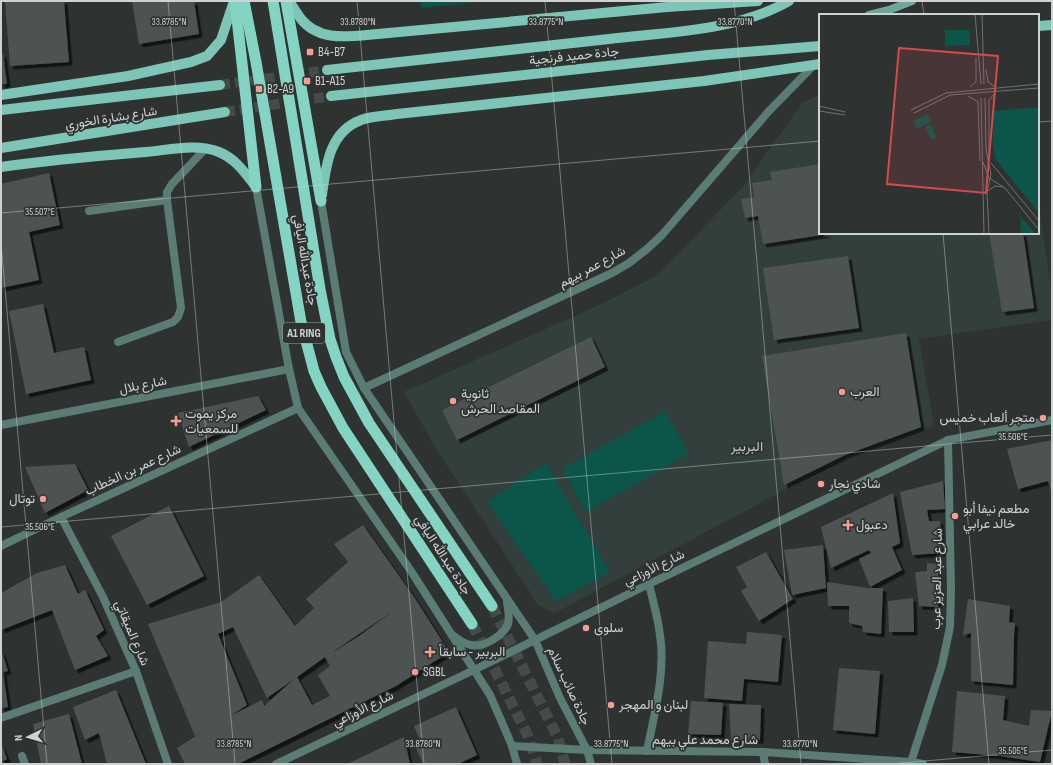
<svg xmlns="http://www.w3.org/2000/svg" width="1053" height="765" font-family="'Sofia Sans Condensed',Vazirmatn,sans-serif">
<defs>
<filter id="shadow"><feDropShadow dx="3.5" dy="3.5" stdDeviation="0" flood-color="#0009"/></filter>
</defs>
<rect width="100%" height="100%" fill="#2e3332"/>
<polygon fill="#323f3c" points="820,95 820,233 1038,233 1038,199 1052,295 1052,320 919,339 934,426 829,466 555,613 538,605 435,447 404,392 606,302 658,275 744,185 803,102"/>
<g fill="#0b554a">
<polygon points="420,1 484,1 422,8"/>
<polygon points="665,411 689,454 586,512 562,469"/>
<polygon points="546,463 610,572 556,601 487,502"/>
</g>
<g fill="#4d5352" fill-rule="evenodd" filter="url(#shadow)">
<polygon points="5,1 64,1 69,62 10,66"/>
<polygon points="132,1 194,1 199,34 139,44"/>
<polygon points="3,53 7,84 1,84 1,54"/>
<polygon points="820,164 820,233 828,234 763,244 758,216 745,218 741,199 754,197 752,183 772,180 770,172"/>
<polygon points="49,173 60,225 29,232 39,280 1,288 1,184"/>
<polygon points="989,233 1023,233 1034,308 1002,312"/>
<polygon points="848,256 859,328 774,340 763,268"/>
<polygon points="43,304 54,353 84,347 91,380 26,394 9,311"/>
<polygon points="906,333 921,427 845,455 784,485 762,356"/>
<polygon points="591,337 605,367 457,440 442,410"/>
<polygon points="258,396 266,410 189,447 178,413"/>
<polygon points="1052,440 1052,494 1048,481 1018,489 1007,449"/>
<polygon points="75,464 88,490 45,513 25,467"/>
<polygon points="943,481 945,509 927,510 929,521 940,521 942,553 912,555 900,492"/>
<polygon points="893,493 900,543 892,547 902,570 870,587 859,559 871,553 869,550 831,568 821,527"/>
<polygon points="169,506 204,576 147,605 111,536"/>
<path d="M363,525L414,597L449,652L396,686L238,764H185L177,748L207,729L195,736L148,624L221,602L259,575L295,626L314,608L306,599L348,562L334,544ZM396,609L359,636L335,651H334ZM233,627L267,698L294,679L264,706L262,700L230,716L247,705L218,634ZM325,657L330,666L318,675L330,696L312,705L297,677Z"/>
<polygon points="823,545 826,588 792,595 784,550"/>
<polygon points="766,552 793,599 759,621 741,591 747,587 736,567"/>
<polygon points="927,563 938,564 938,607 919,606 915,572 927,571"/>
<polygon points="65,565 78,594 85,590 104,630 96,636 108,656 75,670 52,610 1,630 1,593 37,573"/>
<polygon points="827,582 868,588 883,588 881,634 863,632 862,626 849,623 849,606 828,606"/>
<polygon points="913,598 914,632 889,632 888,601"/>
<polygon points="968,599 1010,606 1009,622 1015,623 1014,636 1013,685 971,681 971,633 963,635"/>
<polygon points="747,632 782,635 778,682 744,679 742,701 704,698 708,641 746,644"/>
<polygon points="1,649 8,671 3,672 8,707 1,708"/>
<polygon points="839,668 880,671 875,734 833,730"/>
<polygon points="116,690 146,764 107,764 99,733 85,740 73,707"/>
<polygon points="957,691 1005,696 1003,720 1029,726 1031,710 1052,711 1040,762 1000,756 952,752"/>
<polygon points="691,701 723,703 721,735 688,734"/>
<polygon points="729,704 761,705 760,740 731,740"/>
<polygon points="456,707 477,755 458,764 423,764 416,748 422,745 414,726"/>
<polygon points="69,714 82,764 41,764 33,724"/>
<polygon points="404,737 410,764 347,764"/>
<polygon points="1,743 7,759 1,762"/>
</g>
<g fill="none" stroke-linecap="round" stroke-linejoin="round">
<g stroke="#464b4a" stroke-width="10" stroke-dasharray="10 5" stroke-linecap="butt">
<polyline points="220,85 327,70"/>
<polyline points="225,112 331,96"/>
</g>
<g stroke="#464b4a" stroke-width="11" stroke-dasharray="11 5.5" stroke-linecap="butt">
<polyline points="492,606 558,738 565,764"/>
<polyline points="472,624 527,734 537,764"/>
</g>
<g stroke="#5a7c75" stroke-width="8">
<polyline points="89,211 167,200"/>
<polyline points="118,342 173,322 178,317 181,308 167,200 167,192 172,184 205,149"/>
</g>
<g stroke="#5a7c75" stroke-width="8">
<polyline points="1,718 136,671"/>
<path d="M647,751C654,715 666,672 660,635C658,618 653,601 649,584"/>
<polyline points="22,756 25,764"/>
<polyline points="911,762 942,665 950,627 951,590 948,440"/>
</g>
<g stroke="#5a7c75" stroke-width="8">
<polyline points="1,425 289,369"/>
<polyline points="61,517 103,597 136,671 168,764"/>
<polyline points="763,752 765,764"/>
</g>
<g stroke="#5a7c75" stroke-width="8">
<polyline points="256,187 289,369 298,408 411,571 490,695 504,727 512,746 517,764"/>
<polyline points="321,201 346,352 364,388 535,640 560,698 587,750 591,764"/>
<polyline points="364,388 612,273 629,263 647,249 662,235 769,111 814,65"/>
<polyline points="1,546 61,517 298,408"/>
<path d="M454,636C459,640 465,644 471,645C483,648 503,636 508,624C510,617 508,609 507,602"/>
<polyline points="512,746 587,750 763,752 911,762 923,764"/>
<polyline points="276,764 474,670 649,584 948,440 1052,420"/>
</g>
<polyline stroke="#6ea69a" stroke-width="8" points="869,15 889,10 912,1"/>
<g stroke="#7dc6b7" stroke-width="10">
<path d="M289,1C293,7 297,13 301,19C318,40 344,37 367,35L667,7L758,1"/>
<polyline points="1038,26 1052,25"/>
<path d="M327,70C421,60 515,50 609,39C668,32 737,31 789,1"/>
<polyline points="1,95 128,76 191,62 207,56 221,40 234,1"/>
<polyline points="331,96 708,55 820,46"/>
<polyline points="1,110 220,85"/>
<polyline points="1,148 225,112"/>
<path d="M1,167C49,160 98,156 146,152C169,150 197,143 219,152C236,159 245,173 256,187"/>
<path d="M322,195C326,166 329,132 361,120C372,116 385,116 397,114L704,81L820,64"/>
</g>
<g stroke="#84d4c4" stroke-width="11">
<polyline points="235,1 256,187"/>
<polyline points="244,1 256,62 301,322 314,371 321,387 343,428 472,624"/>
<polyline points="273,1 320,289 330,339 336,357 344,377 369,423 492,606"/>
<polyline points="286,1 321,201"/>
</g>
</g>
<path fill="none" stroke="#cfd2d2" stroke-width="1" stroke-opacity="0.45" d="M168,1L235,764M357,1L424,764M545,1L612,764M734,1L801,764M922,1L924,15M1038,122L1052,121M1,213L820,141M943,233L989,764M1,243L47,764M1,527L1052,435M890,764L1052,750"/>
<g fill="#f59d8e" stroke="#2e3332" stroke-width="1.5">
<rect x="306" y="48" width="8" height="8" rx="2"/>
<rect x="303" y="77" width="8" height="8" rx="2"/>
<rect x="255" y="85" width="8" height="8" rx="2"/>
<circle cx="842" cy="392" r="4"/>
<circle cx="453" cy="401" r="4"/>
<circle cx="1043" cy="418" r="4"/>
<path d="M174 415h4v4h4v4h-4v4h-4v-4h-4v-4h4z"/>
<circle cx="821" cy="484" r="4"/>
<circle cx="43" cy="499" r="4"/>
<circle cx="955" cy="516" r="4"/>
<path d="M846 519h4v4h4v4h-4v4h-4v-4h-4v-4h4z"/>
<circle cx="586" cy="628" r="4"/>
<path d="M428 646h4v4h4v4h-4v4h-4v-4h-4v-4h4z"/>
<circle cx="415" cy="672" r="4"/>
<circle cx="611" cy="705" r="4"/>
</g>
<g text-anchor="middle" dominant-baseline="central" stroke-width="3.5" stroke-linejoin="round" paint-order="stroke">
<rect fill="#2e3332" stroke="#9fa2a2" stroke-width="1" x="283" y="323" width="42" height="20" rx="3"/>
<g font-size="12" font-weight="bold" fill="#cfd2d2">
<text x="304" y="333">A1 RING</text>
</g>
<g font-size="13" fill="#cfd2d2" stroke="#2e3332" text-anchor="start">
<text x="318" y="52">B4-B7</text>
<text x="315" y="81">B1-A15</text>
<text x="267" y="89">B2-A9</text>
<text x="850" y="392">العرب</text>
<text x="461" y="394">ثانوية<tspan x="461" dy="15">المقاصد الحرش</tspan></text>
<text x="185" y="414">مركز يموت<tspan x="185" dy="15">للسمعيات</tspan></text>
<text x="1035" y="418" text-anchor="end">متجر ألعاب خميس</text>
<text x="829" y="484">شادي نجار</text>
<text x="35" y="499" text-anchor="end">توتال</text>
<text x="963" y="509">مطعم نيفا أبو<tspan x="963" dy="15">خالد عرابي</tspan></text>
<text x="856" y="525">دعبول</text>
<text x="594" y="628">سلوى</text>
<text x="439" y="652">البربير - سابقاً</text>
<text x="423" y="672">SGBL</text>
<text x="619" y="705">لبنان و المهجر</text>
</g>
<g font-size="13" fill="#cfd2d2" stroke="#2e3332">
<text transform="translate(574 56) rotate(-6)">جادة حميد فرنجية</text>
<text transform="translate(111 118) rotate(-9)">شارع بشارة الخوري</text>
<text transform="translate(305 260) rotate(80)">جادة عبدالله اليافي</text>
<text transform="translate(592 267) rotate(-28)">شارع عمر بيهم</text>
<text transform="translate(143 385) rotate(-11)">شارع بلال</text>
<text transform="translate(133 470) rotate(-25)">شارع عمر بن الخطاب</text>
<text transform="translate(443 555) rotate(57)">جادة عبدالله اليافي</text>
<text transform="translate(654 568) rotate(-26)">شارع الأوزاعي</text>
<text transform="translate(937 579) rotate(-89)">شارع عبد العزيز عرب</text>
<text transform="translate(132 633) rotate(67)">شارع الميقاتي</text>
<text transform="translate(569 686) rotate(65)">جادة صائب سلام</text>
<text transform="translate(363 709) rotate(-26)">شارع الأوزاعي</text>
<text x="705" y="740">شارع محمد علي بيهم</text>
</g>
<g font-size="14" fill="#c0c6c5" stroke="#2e3332">
<text x="747" y="446">البربير</text>
</g>
</g>
<g transform="translate(819 14)">
<rect width="220" height="220" fill="#2e3332"/>
<path d="M126,16H151V31L126,32ZM220,93V199L177,146L174,134L173,97ZM108,100L112,108L98,115L94,107ZM112,110L118,124L112,126L106,112ZM201,202L217,220H202Z" fill="#0b554a"/>
<path fill="none" stroke="#6e7372" stroke-width="1" d="M156,0L162,70M163,0L165,70M167,55L169,68L176,73M151,73L157,68V44M149,82L159,88L161,147M162,84L165,220M166,84L167,135L172,160L168,179L170,220M0,92L26,98M92,96L127,79L220,70M0,97L26,101M95,99L131,81L220,74M170,141V86L176,79M164,148L170,164L186,174L220,216M172,149L220,207M169,177L176,172L184,173"/>
<path fill="#d54a4a" fill-opacity="0.15" stroke="#d54a4a" stroke-width="2" d="M80,34L179,42L167,179L68,170Z"/>
<rect width="220" height="220" fill="none" stroke="#cfd2d2" stroke-width="2"/>
</g>
<g font-size="10" text-anchor="middle" fill="#cfd2d2" stroke="#2e3332" stroke-width="3.5" stroke-linejoin="round" paint-order="stroke">
<text x="169" y="25">33.8785°N</text>
<text x="358" y="25">33.8780°N</text>
<text x="546" y="25">33.8775°N</text>
<text x="735" y="25">33.8770°N</text>
<text x="40" y="215">35.507°E</text>
<text x="1013" y="440">35.506°E</text>
<text x="40" y="530">35.506°E</text>
<text x="234" y="747">33.8785°N</text>
<text x="423" y="747">33.8780°N</text>
<text x="611" y="747">33.8775°N</text>
<text x="800" y="747">33.8770°N</text>
<text x="1013" y="754">35.505°E</text>
</g>
<rect width="1053" height="765" fill="none" stroke="#cfd2d2" stroke-width="4"/>
<g transform="translate(28 737) rotate(265)" stroke="#2e3332" stroke-width="3" paint-order="stroke">
<path d="M0-3L7 15L0 10L-7 15Z" fill="#cfd2d2"/>
<text y="-6" font-size="11" font-weight="bold" text-anchor="middle" fill="#cfd2d2">N</text>
</g>
</svg>
